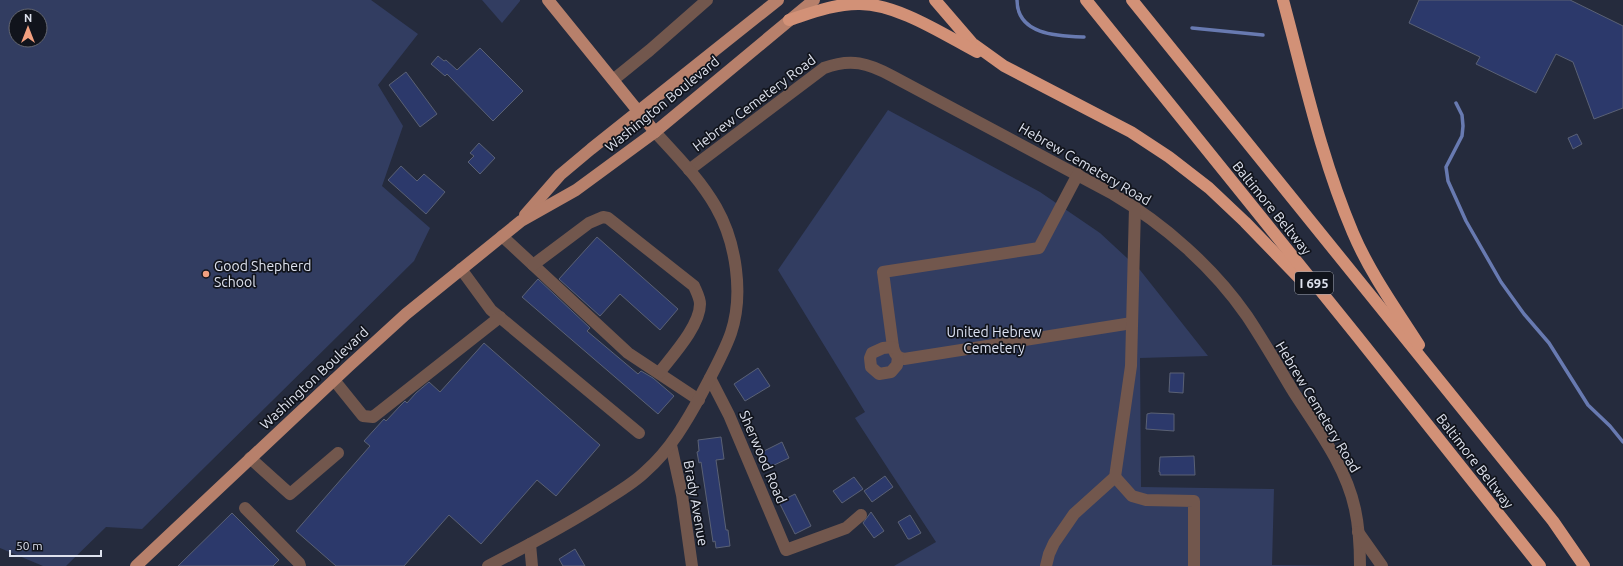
<svg xmlns="http://www.w3.org/2000/svg" width="1623" height="566" font-family="Ubuntu,sans-serif">
<rect width="100%" height="100%" fill="#252b3d"/>
<g fill="#323d61" fill-rule="evenodd">
<path d="M0,0H371L418,34L378,85L403,126L382,186L430,228L414,261L142,529L106,527L66,566H43L0,548ZM16,16H40V40H16Z"/>
<polygon points="482,0 520,0 520,1 502,23"/>
<polygon points="888,110 1040,192 1100,233 1140,270 1208,356 1140,358 1141,487 1274,489 1272,565 1344,566 894,566 936,542 855,418 865,412 778,270"/>
</g>
<g fill="none" stroke-linecap="round" stroke-linejoin="round">
<g stroke="#687ab1" stroke-width="3.5">
<path d="M1017,0C1017,35 1058,36 1084,37"/>
<polyline points="1192,28 1263,35"/>
<polyline points="1456,103 1462,115 1463,126 1462,136 1446,167 1448,181 1466,221 1501,282 1524,314 1549,343 1588,405 1610,426 1623,442"/>
</g>
</g>
<g fill="#2c396b" stroke="#5a6175">
<polygon points="1419,0 1570,0 1623,26 1623,108 1594,119 1573,62 1556,54 1536,93 1476,64 1480,57 1409,23"/>
<polygon points="480,48 523,91 493,121 447,74 445,76 431,64 438,56 444,61 446,60 457,70"/>
<polygon points="406,72 437,114 420,127 389,85"/>
<polygon points="1577,134 1582,144 1573,149 1568,138"/>
<polygon points="479,143 495,158 480,174 468,162 474,156 470,153"/>
<polygon points="401,166 417,181 424,174 445,192 426,214 388,180"/>
<polygon points="597,237 678,309 660,330 620,294 600,316 559,279"/>
<polygon points="538,279 590,328 587,331 638,374 641,371 653,378 674,396 658,414 522,297"/>
<polygon points="484,343 600,445 556,496 537,480 481,544 449,515 404,566 336,566 296,531 370,446 364,441 384,419 386,421 400,406 405,401 407,403 416,393 429,382 440,392"/>
<polygon points="758,368 770,386 745,401 734,384"/>
<polygon points="1170,373 1184,373 1183,393 1169,392"/>
<polygon points="1151,413 1174,414 1174,431 1146,429 1147,414"/>
<polygon points="721,437 724,459 716,460 726,530 728,530 730,546 716,548 715,541 713,542 701,462 699,463 697,452 699,451 698,440"/>
<polygon points="782,442 789,458 770,467 762,452"/>
<polygon points="1194,456 1195,475 1160,475 1160,472 1159,472 1160,457"/>
<polygon points="885,476 893,487 872,502 864,491"/>
<polygon points="854,477 863,489 842,503 833,491"/>
<polygon points="795,494 811,526 795,534 779,502"/>
<polygon points="871,512 884,531 874,538 863,523"/>
<polygon points="232,513 279,560 273,566 178,566"/>
<polygon points="910,515 921,533 910,539 908,539 898,522"/>
<polygon points="575,549 585,566 563,566 559,559"/>
</g>
<g fill="none" stroke-linecap="round" stroke-linejoin="round">
<g stroke="#72574d" stroke-width="12">
<polyline points="613,80 650,50 707,0"/>
<path d="M689,170L824,68C851,58 868,63 892,76L1113,194C1164,224 1213,267 1247,316C1263,340 1278,366 1293,391C1316,427 1346,466 1355,509C1359,527 1360,547 1360,566"/>
<path d="M1078,174L1039,248L883,272L893,347C895,355 897,357 904,359L1132,323"/>
<polyline points="502,236 628,353 699,400"/>
<path d="M533,265L589,223L603,217L608,218L694,286C696,291 700,298 700,304C700,326 672,356 659,373"/>
<polyline points="461,269 491,310 639,433"/>
<polyline points="893,347 883,348 872,353 870,358 871,367 879,374 891,372 897,365 898,357"/>
<polyline points="710,378 729,415 786,550 846,528 861,515"/>
<polyline points="334,380 363,416 373,417 500,317"/>
<polyline points="671,445 682,495 692,566"/>
<polyline points="250,458 290,494 338,453"/>
<polyline points="1115,477 1132,496 1146,500 1194,501 1194,566"/>
<polyline points="245,508 299,563 300,566"/>
<polyline points="1358,532 1382,566"/>
<polyline points="530,544 532,566"/>
<path d="M488,566C527,546 567,525 604,501C618,492 634,483 646,471C670,450 687,421 702,393C712,374 724,353 731,333C744,294 736,242 716,207C700,179 676,155 655,132"/>
<polyline points="1046,566 1049,554 1054,543 1074,514 1115,477 1131,366 1135,207"/>
</g>
<g stroke="#b7806b" stroke-width="12">
<polyline points="548,0 655,132"/>
<polyline points="525,215 560,175 591,149 778,0"/>
<polyline points="136,566 349,366 406,314 521,221 576,190 655,132 814,0"/>
</g>
<g stroke="#d29177" stroke-width="12">
<polyline points="935,0 972,43 1004,66 1131,132 1169,157 1209,188 1245,222 1305,284"/>
<polyline points="1086,0 1357,336 1540,566"/>
<polyline points="1132,0 1553,521 1584,566"/>
<path d="M1283,0C1304,78 1321,158 1353,233C1370,273 1396,309 1419,345"/>
<path d="M789,20C811,13 834,4 858,4C896,3 943,34 977,52"/>
</g>
</g>
<circle fill="#f2a080" stroke="#11141c" stroke-width="1.5" cx="206" cy="274" r="4"/>
<g text-anchor="middle" dominant-baseline="central" stroke-width="3.5" stroke-linejoin="round" paint-order="stroke">
<rect fill="#11141c" stroke="#a0a4af" stroke-width="1" x="1295" y="272" width="38" height="22" rx="3"/>
<g font-size="13" font-weight="bold" fill="#dee2ee">
<text x="1314" y="283">I 695</text>
</g>
<g font-size="14" fill="#dee2ee" stroke="#11141c">
<text transform="translate(754 103) rotate(-37)">Hebrew Cemetery Road</text>
<text transform="translate(662 104) rotate(-39)">Washington Boulevard</text>
<text transform="translate(1085 164) rotate(30)">Hebrew Cemetery Road</text>
<text transform="translate(1272 208) rotate(51)">Baltimore Beltway</text>
<text transform="translate(314 378) rotate(-43)">Washington Boulevard</text>
<text transform="translate(1318 407) rotate(59)">Hebrew Cemetery Road</text>
<text transform="translate(763 457) rotate(67)">Sherwood Road</text>
<text transform="translate(1475 461) rotate(52)">Baltimore Beltway</text>
<text transform="translate(696 503) rotate(80)">Brady Avenue</text>
</g>
<g font-size="14" fill="#dee2ee" stroke="#11141c" text-anchor="start">
<text x="214" y="266">Good Shepherd<tspan x="214" dy="16">School</tspan></text>
</g>
<g font-size="14" fill="#dce2f3" stroke="#11141c">
<text x="994" y="332">United Hebrew<tspan x="994" dy="16">Cemetery</tspan></text>
</g>
</g>
<g transform="translate(28 28)"><circle r="19" fill="#11141c" stroke="#636670"/>
<path d="M0-3L7 15L0 10L-7 15Z" fill="#f2a080"/>
<text y="-6" font-size="11" font-weight="bold" text-anchor="middle" fill="#dee2ee">N</text>
</g>
<path d="M10 550v6h91v-6" fill="none" stroke="#dee2ee" stroke-width="2"/>
<text x="16" y="550" font-size="12" fill="#dee2ee" stroke="#11141c" stroke-width="3" paint-order="stroke">50 m</text>
</svg>
